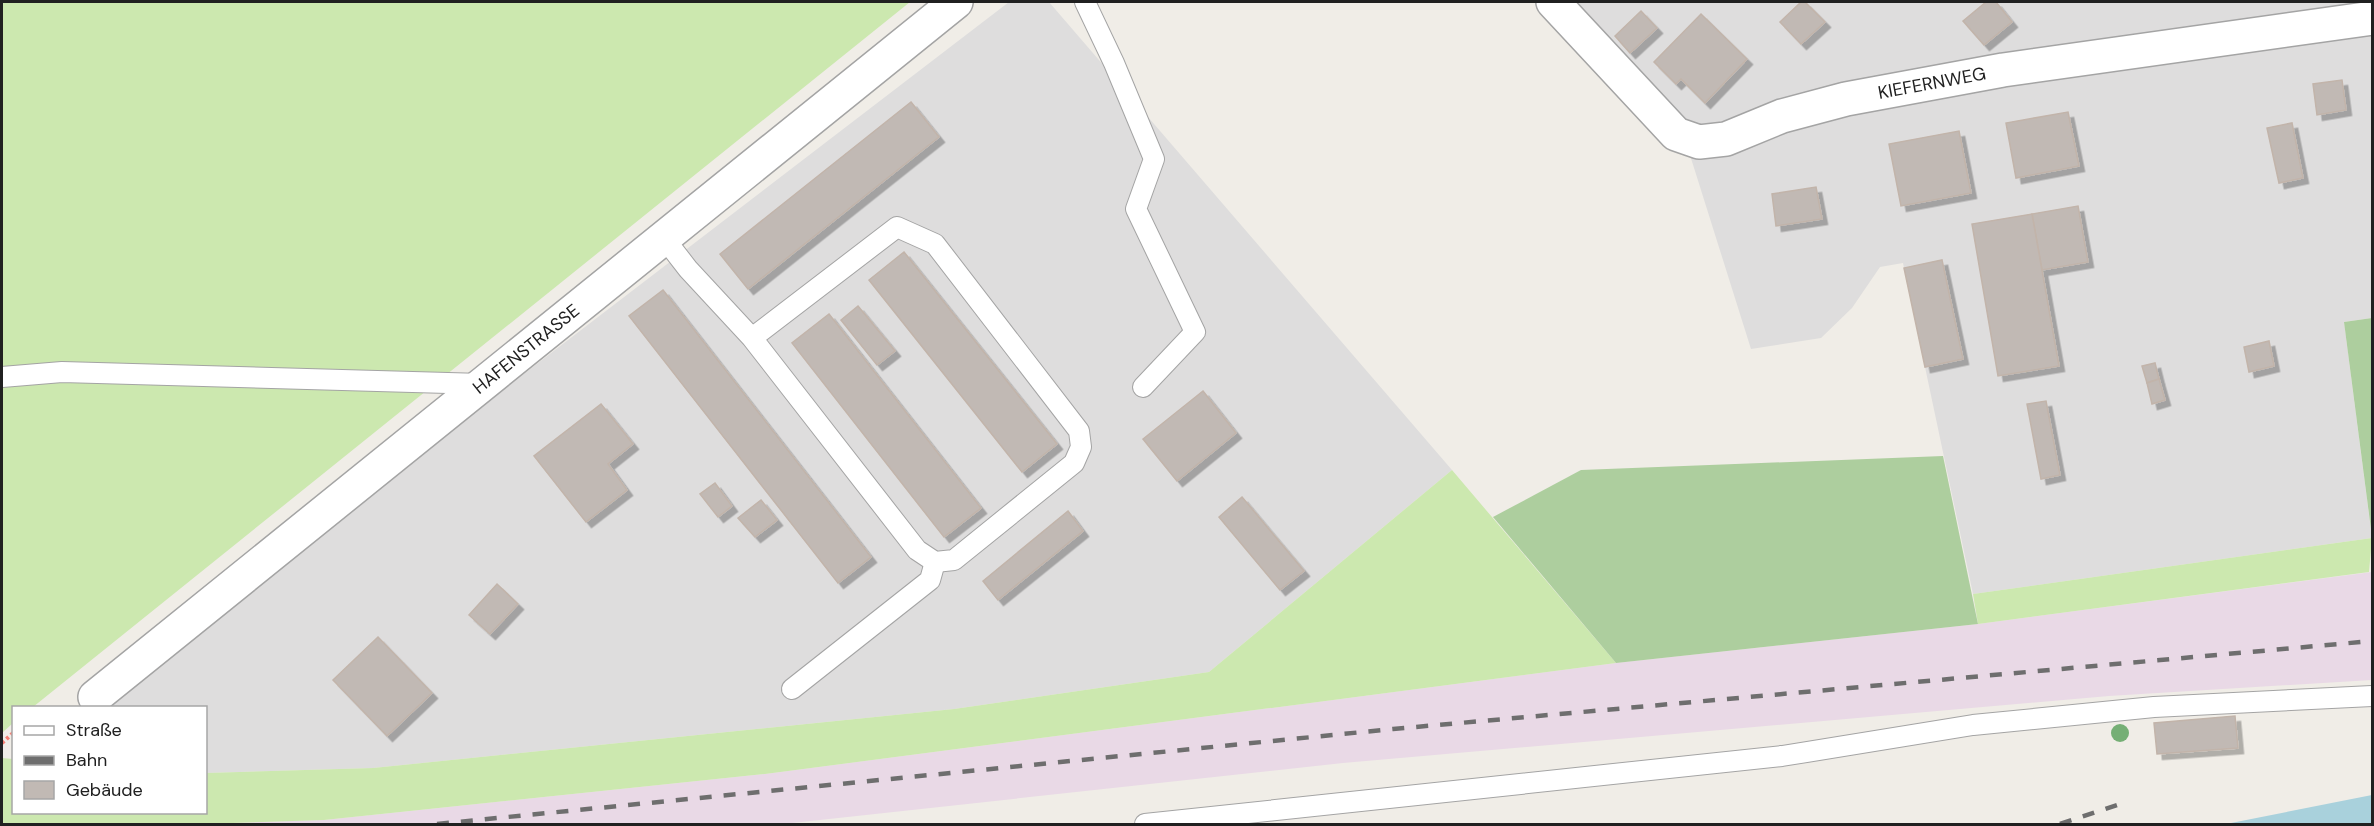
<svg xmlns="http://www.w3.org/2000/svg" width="2374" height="826" font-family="'DM Sans',sans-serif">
<defs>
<filter id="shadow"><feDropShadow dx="5.5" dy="5.5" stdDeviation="0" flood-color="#0004"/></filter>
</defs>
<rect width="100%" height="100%" fill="#f0ede7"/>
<g fill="#dedddd">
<polygon points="1009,2 1049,2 1452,470 1209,672 954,709 373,768 206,773 206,708 88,708"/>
<polygon points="1572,2 2372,2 2372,318 2344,322 2372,538 1973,594 1903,263 1880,267 1852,308 1821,338 1751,349 1678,117"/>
</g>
<polygon fill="#e9d9e6" points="2372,572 2372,680 2109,696 1343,763 783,824 201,824 324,820 765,774 1616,663 1978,624"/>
<g fill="#cce8af">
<polygon points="2,2 910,2 33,707 14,708 13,723 2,733"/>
<polygon points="1452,470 1616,663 765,774 324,820 201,824 2,824 2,758 13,759 14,812 206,812 206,773 373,768 954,709 1209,672"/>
<polygon points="2372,538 2369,572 1978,624 1973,594"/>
</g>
<g fill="#adce9e">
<polygon points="2372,318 2372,537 2344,322"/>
<polygon points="1943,456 1978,624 1616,663 1493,517 1581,470"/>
</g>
<polygon fill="#a9d1dc" points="2372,795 2372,824 2226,824"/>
<g fill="#c1b9b4" stroke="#c2b4aa" stroke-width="1.5" filter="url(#shadow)">
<polygon points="1801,2 1805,2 1825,22 1801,44 1780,22"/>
<polygon points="1986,2 1996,2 2012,22 1984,45 1963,21"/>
<polygon points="1641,11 1657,28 1630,53 1615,36"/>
<polygon points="1701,14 1747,59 1705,103 1681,79 1676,84 1654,62"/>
<polygon points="2342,80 2346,110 2317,115 2313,84"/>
<polygon points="911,102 939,137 748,289 720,254"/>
<polygon points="2068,112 2079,166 2016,178 2006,123"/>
<polygon points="2292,123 2303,178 2279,183 2267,128"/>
<polygon points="1959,131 1971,193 1901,206 1889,144"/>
<polygon points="1816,187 1822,219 1776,226 1772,194"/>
<polygon points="2078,206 2088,262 2042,270 2032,214"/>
<polygon points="2032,214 2059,366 1998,376 1972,224"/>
<polygon points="904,252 1057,444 1022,472 869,280"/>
<polygon points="1942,260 1963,359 1925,367 1904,268"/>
<polygon points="663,290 871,557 838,583 629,316"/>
<polygon points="858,306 895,351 877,365 841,320"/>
<polygon points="829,314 981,508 944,537 792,343"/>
<polygon points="2269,341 2274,366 2249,372 2244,347"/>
<polygon points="2155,363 2159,379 2147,383 2142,366"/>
<polygon points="2159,379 2165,400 2152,404 2147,383"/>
<polygon points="1203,391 1236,433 1177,481 1143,439"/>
<polygon points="2046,401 2060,475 2041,479 2027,404"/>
<polygon points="601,404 633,444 608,464 627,490 586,522 534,456"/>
<polygon points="715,483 732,506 718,517 700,494"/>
<polygon points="1242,497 1304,571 1280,590 1219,517"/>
<polygon points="761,500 777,520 755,537 738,518"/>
<polygon points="1068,511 1083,531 998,600 983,581"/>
<polygon points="497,584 518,604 490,634 469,615"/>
<polygon points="378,637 432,693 387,736 333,680"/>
<polygon points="2235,716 2238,748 2157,754 2154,723"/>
</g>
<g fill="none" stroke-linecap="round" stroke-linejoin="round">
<defs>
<g id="service">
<polyline points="1085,2 1114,63 1154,159 1136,209 1195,332 1143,387"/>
<polyline points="664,238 688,269 752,338 917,550 935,562 954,560 1074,463 1081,447 1079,431 935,244 897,227 752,338"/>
<polyline points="2,377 62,372 483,384"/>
<polyline points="792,689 930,580 935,562"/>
<polyline points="1145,824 1782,756 1973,725 2154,707 2372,696"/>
</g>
<g id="minor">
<path id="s1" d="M1553,2L1676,134L1699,142L1726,139L1782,116L1846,99L2003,70L2372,18"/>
<path id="s2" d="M95,697L956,2"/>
</g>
</defs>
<use href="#service" stroke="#a4a4a4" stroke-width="22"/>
<use href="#minor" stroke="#a4a4a4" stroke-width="36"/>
<polyline stroke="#f57f74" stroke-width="4" stroke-dasharray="3 3" stroke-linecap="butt" points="2,743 14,732"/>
<use href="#service" stroke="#fff" stroke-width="20"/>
<use href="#minor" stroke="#fff" stroke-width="33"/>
<g stroke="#6e6e6e" stroke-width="4.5" stroke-dasharray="12 12" stroke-linecap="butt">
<polyline points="437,824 1393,729 2372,641"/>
<polyline points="2060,824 2123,803"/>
</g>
</g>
<circle fill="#75af75" cx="2120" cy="733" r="9"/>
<g text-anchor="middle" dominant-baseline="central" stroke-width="5" stroke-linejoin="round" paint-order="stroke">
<g font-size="18" fill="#202020" stroke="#fff">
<text stroke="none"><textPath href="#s1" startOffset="446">KIEFERNWEG</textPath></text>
<text stroke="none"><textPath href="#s2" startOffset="554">HAFENSTRASSE</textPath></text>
</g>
</g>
<rect width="2374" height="826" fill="none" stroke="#202020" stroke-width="6"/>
<rect x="12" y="706" width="195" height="108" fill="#ffffff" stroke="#a6a6a6" stroke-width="1.5"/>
<rect x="24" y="726" width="30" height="9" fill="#ffffff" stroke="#a6a6a6" stroke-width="1.5"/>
<text x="66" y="736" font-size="18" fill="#202020">Straße</text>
<rect x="24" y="756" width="30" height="9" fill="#6e6e6e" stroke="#a6a6a6" stroke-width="1.5"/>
<text x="66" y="766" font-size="18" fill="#202020">Bahn</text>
<rect x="24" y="781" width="30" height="18" fill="#c1b9b4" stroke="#a6a6a6" stroke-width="1.5"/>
<text x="66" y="796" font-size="18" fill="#202020">Gebäude</text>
</svg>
